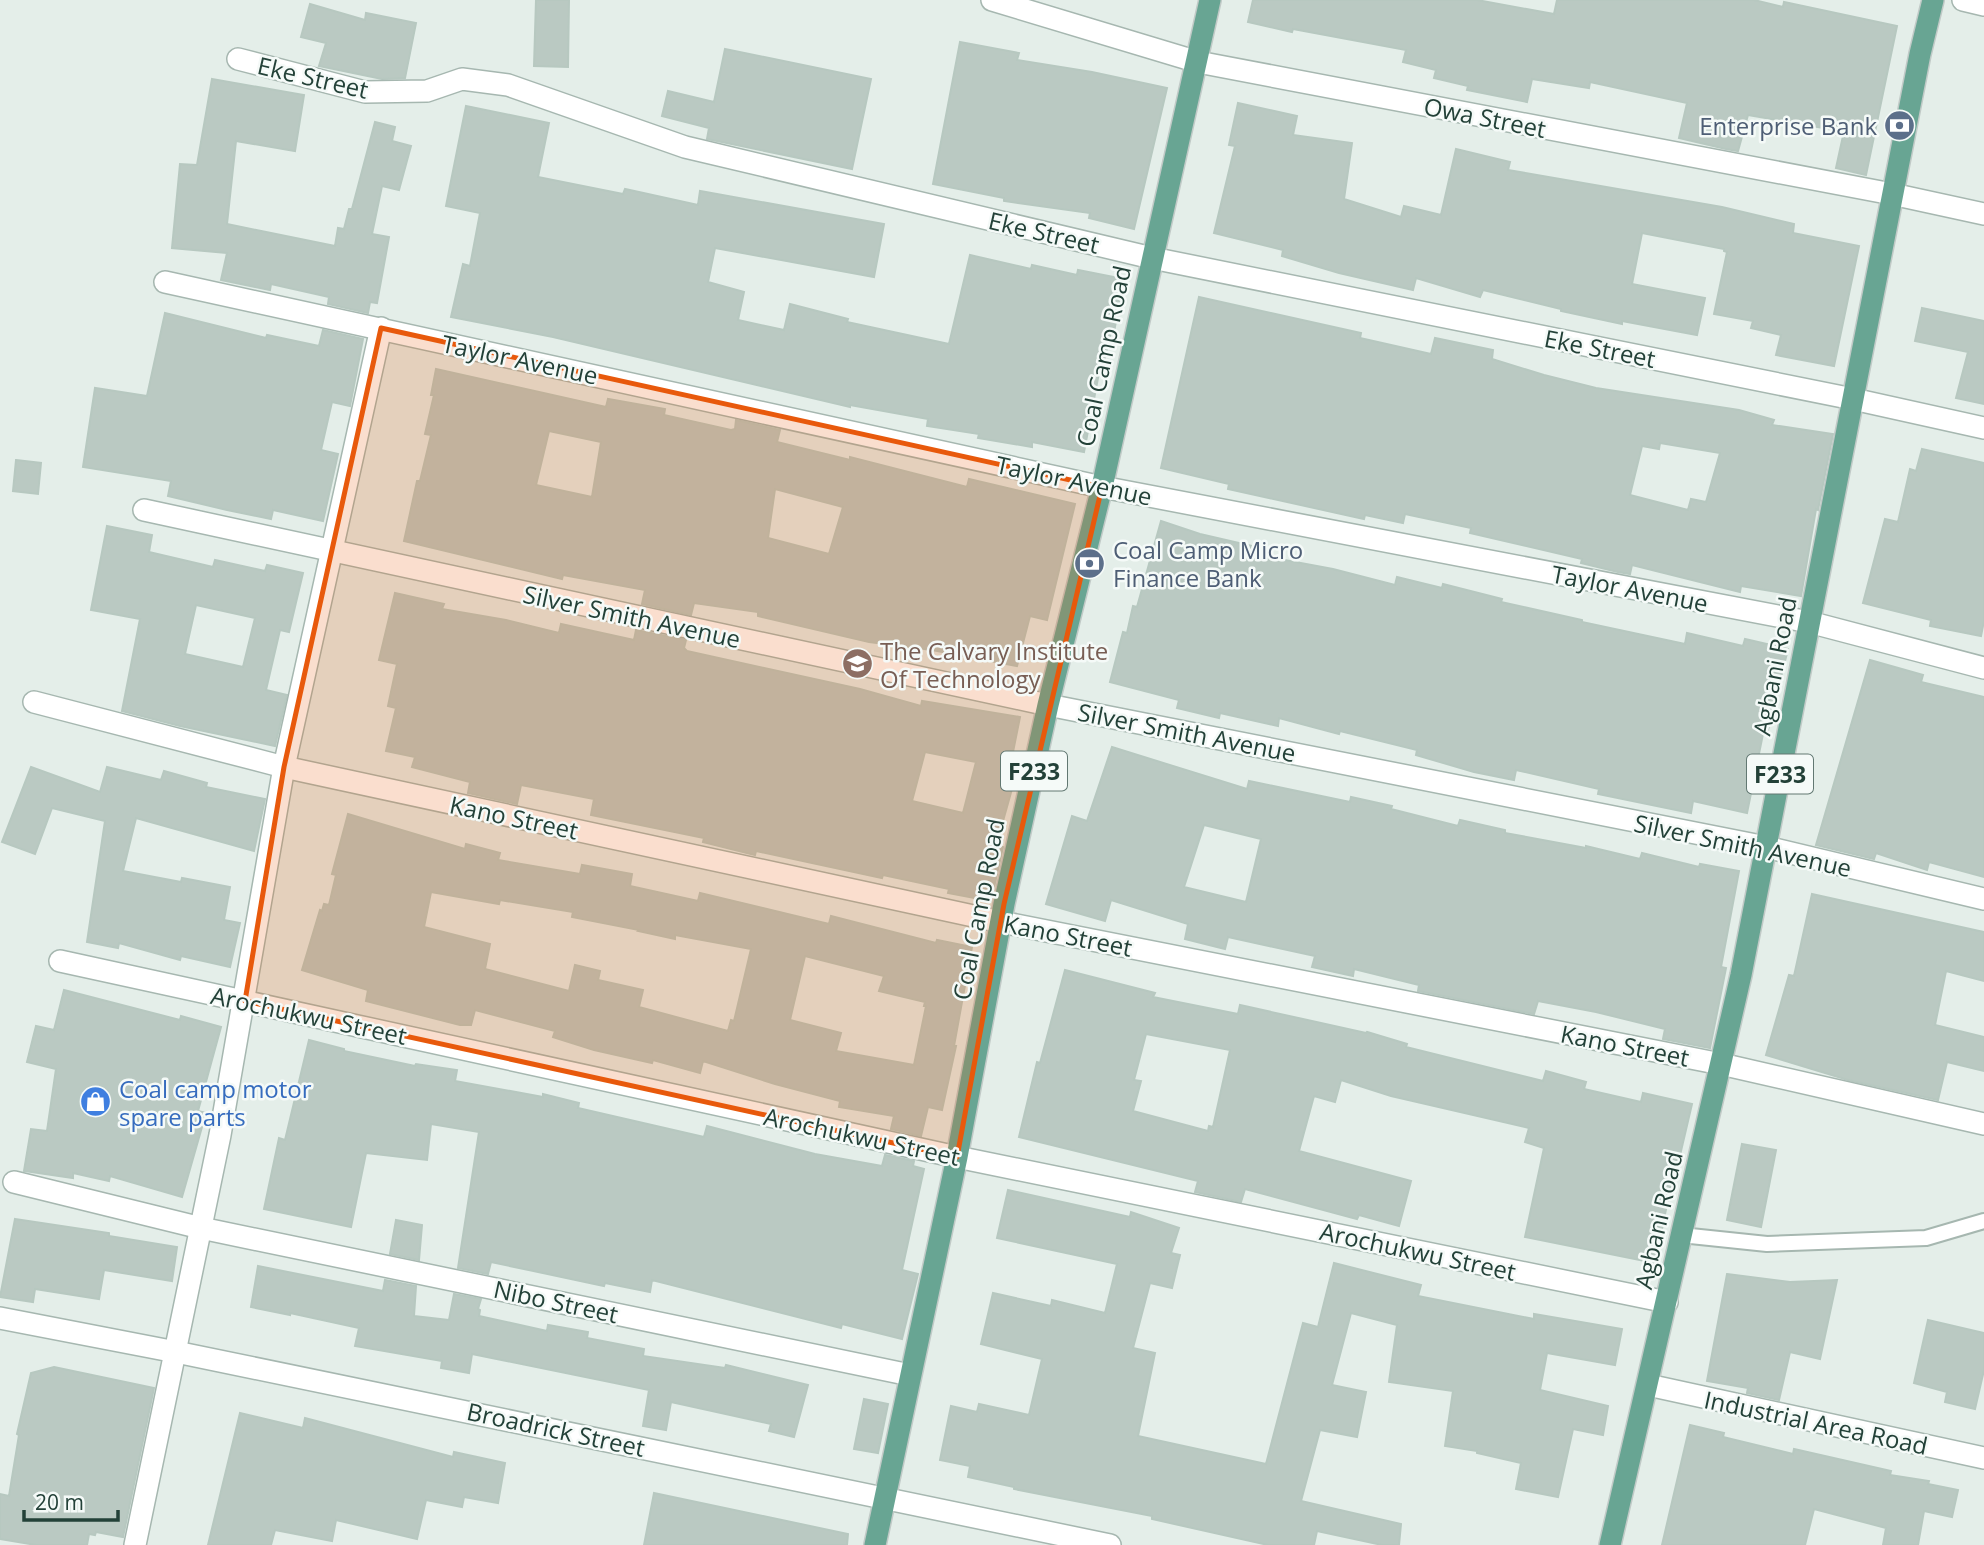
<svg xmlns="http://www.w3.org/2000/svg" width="1984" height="1545" font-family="'Open Sans',sans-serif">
<rect width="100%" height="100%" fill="#e4eee9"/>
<g fill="#bac9c2" stroke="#b7c8c0" stroke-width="2" fill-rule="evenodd">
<polygon points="536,0 569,0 568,67 534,66"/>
<polygon points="1253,0 1477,0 1554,14 1557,0 1754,0 1783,7 1784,2 1897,26 1866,175 1836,168 1843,136 1834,134 1835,130 1748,115 1738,151 1726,149 1679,138 1687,103 1590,82 1589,88 1532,79 1527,102 1467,90 1468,86 1434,78 1436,70 1403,62 1406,50 1293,29 1292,32 1248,22"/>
<polygon points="310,4 365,20 366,13 416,23 405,78 382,79 319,66 326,43 301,37"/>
<polygon points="960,42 1019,53 1017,60 1092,72 1167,88 1134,229 1089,218 1090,213 1004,201 1004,198 933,184"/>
<polygon points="725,49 871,79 852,169 707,139 709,128 662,116 668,91 714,102"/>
<polygon points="212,79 304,95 295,151 236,141 227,224 335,246 338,228 344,229 349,209 352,209 375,122 395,127 392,141 411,146 399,190 382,186 372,234 389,237 377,303 370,302 368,313 328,304 329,297 271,284 270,290 221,280 227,253 172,248 180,164 197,165"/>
<polygon points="1238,103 1297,116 1293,135 1352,143 1344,199 1401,217 1404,206 1441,215 1456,149 1510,162 1508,170 1722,207 1794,224 1793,233 1859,246 1834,366 1776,355 1781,335 1751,328 1753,321 1714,314 1727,252 1724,251 1724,249 1642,233 1632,284 1705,298 1697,335 1622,321 1622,324 1561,311 1561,309 1483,290 1480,297 1416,278 1413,290 1339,273 1282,256 1283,250 1214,233 1235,146 1229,145"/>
<polygon points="466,106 549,123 538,177 623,194 625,189 698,205 700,191 884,224 874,277 715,248 708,282 744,292 738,320 784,330 790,304 848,319 847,322 949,344 970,255 1031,269 1032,265 1077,275 1078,270 1124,279 1114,332 1111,332 1104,362 1101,362 1084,452 1032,442 1032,447 978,438 979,434 927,426 928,419 850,405 850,407 553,337 451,317 463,264 470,266 480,213 446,206"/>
<path d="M1199,297L1361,333L1360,338L1431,354L1435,338L1493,350L1492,359L1544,375L1596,388L1739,410L1774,420L1772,425L1833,434L1818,510L1816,509L1801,596L1741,586L1740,592L1632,565L1630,574L1618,572L1581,563L1582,559L1470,533L1471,528L1405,514L1403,523L1365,515L1364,519L1228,489L1229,484L1161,468ZM1660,443L1720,453L1706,502L1691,499L1688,510L1630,495L1642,446L1659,449Z"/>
<polygon points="1922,308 1984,321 1984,404 1956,398 1968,352 1915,341"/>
<polygon points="165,313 266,338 267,335 319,346 323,330 363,339 350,406 332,402 321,450 338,454 323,521 273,510 271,519 227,510 168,496 171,481 83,467 95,388 147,396"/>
<path d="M436,369L606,407L608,399L665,409L664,415L731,430L735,429L736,420L780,430L777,442L850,460V457L967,487L969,479L1075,504L1047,620L1030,616L1017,666L932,650L869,642L758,616V612L694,603L691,615L642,604L645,590L563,575L562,579L404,541L417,481H420L431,435L425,434L434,395H431ZM549,431L601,442L592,497L536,485ZM775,489L843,507L829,554L768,538Z"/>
<polygon points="1922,449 1984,463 1984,621 1981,636 1930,626 1931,620 1863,603 1885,519 1898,522 1910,469 1916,471"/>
<polygon points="16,460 41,463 38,494 13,491"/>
<polygon points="1161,521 1200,534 1265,549 1263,556 1333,569 1395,585 1397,577 1442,588 1443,584 1502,599 1501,602 1582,620 1582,622 1685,644 1687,633 1743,646 1745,639 1788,649 1768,730 1764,729 1747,813 1693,801 1691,813 1598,794 1599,789 1516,770 1514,780 1474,772 1416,755 1417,750 1340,731 1339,734 1279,718 1278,726 1220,713 1219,718 1177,708 1179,700 1110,682 1123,632 1127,633 1133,606 1137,607"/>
<path d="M107,526L152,535L149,552L213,567L215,560L265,571L267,565L303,573L289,632L280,630L266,690L287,695L275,746L180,726L122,711L140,619L91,610ZM196,605L255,618L243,667L185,654Z"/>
<path d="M395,593L444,604L442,609L506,620L559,633L561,624L634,640L636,630L686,640L684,648L687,651L860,689L921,706L922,701L1020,717L1006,787L1012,789L996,846L1003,847L991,901L948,893L949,889L883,875L882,878L756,851L755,855L703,842L704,838L591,815L594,799L521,785L517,804L468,793L470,782L412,767L415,757L386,751L396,708L388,706L397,664L379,660ZM925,752L976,762L963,813L912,801Z"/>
<polygon points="1870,660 1923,675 1921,682 1984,697 1984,877 1929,862 1927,870 1876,853 1874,859 1816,845"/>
<path d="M1112,747L1247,789L1249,781L1350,802L1351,797L1392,806L1391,809L1458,826L1460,820L1505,830V833L1586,848V846L1640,859L1642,853L1699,867L1700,864L1739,871L1721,967L1726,968L1710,1048L1663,1039L1665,1029L1596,1012L1538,1001L1534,1014L1418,991L1419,985L1354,969L1353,976L1312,967L1315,956L1228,937L1225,949L1185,939L1188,924L1111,900L1105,921L1046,904L1072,816L1087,821ZM1204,825L1261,839L1246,902L1184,887Z"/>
<polygon points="31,767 100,792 107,767 161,780 164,771 207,783 206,787 265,799 254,851 136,818 123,871 181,882 182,878 230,887 224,920 240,923 230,967 181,956 180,960 119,943 118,948 87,942 105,821 52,808 35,854 2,842"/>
<path d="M348,814L465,849L466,844L500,853L498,860L580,874L582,865L632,874L630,886L698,901L700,893L829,924L831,916L936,943L937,940L972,947L954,1046H956L942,1110L928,1107L921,1136L891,1129L894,1116L839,1107L840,1101L775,1084L703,1061L700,1073L653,1060L652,1063L594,1050L553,1037L555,1031L475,1010L471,1025H460L366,1001L368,990L302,970L320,910L322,911L324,904L329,905L336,875L332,874ZM431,892L499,904L500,900L573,912L572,917L639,930L638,931L675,939V935L751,949L734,1021L731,1020L728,1031L639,1007L643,990L598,980L600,971L575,965L569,991L485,969L490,944L424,927ZM805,956L884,976L879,991L925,1002L924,1006H926L914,1065L836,1051L841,1033L790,1020Z"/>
<polygon points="1812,894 1984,932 1984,981 1946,971 1935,1025 1984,1037 1984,1071 1947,1062 1938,1100 1848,1080 1766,1055 1789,975 1794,976"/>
<path d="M1065,970L1155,993L1153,997L1238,1014L1240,1005L1366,1033L1367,1032L1407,1044L1406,1047L1543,1081L1546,1071L1586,1082L1584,1089L1641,1102L1643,1093L1692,1104L1674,1181L1672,1180L1655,1263L1525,1237L1544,1148L1525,1142L1529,1128L1391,1096L1341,1080L1335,1102L1314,1096L1299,1151L1411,1181L1399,1226L1359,1215L1357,1219L1245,1189L1241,1202L1195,1192L1198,1181L1019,1137L1037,1062L1040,1063ZM1146,1034L1230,1050L1213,1127L1209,1126L1208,1131L1133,1111L1141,1081L1134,1080Z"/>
<polygon points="64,990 180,1020 181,1016 221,1027 198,1111 206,1113 182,1197 110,1176 109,1181 73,1173 73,1178 24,1171 31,1129 47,1131 56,1069 27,1062 36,1026 54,1030"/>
<polygon points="309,1040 344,1049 344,1051 415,1066 416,1064 457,1070 455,1081 543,1097 543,1094 579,1103 578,1108 704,1137 707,1126 815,1154 882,1166 885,1155 914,1161 913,1166 924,1169 902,1270 918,1274 902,1339 842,1324 841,1328 652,1280 650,1292 605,1283 604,1286 491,1262 488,1274 458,1268 479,1132 431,1124 427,1160 366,1153 351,1227 264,1209 279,1138 285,1140"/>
<polygon points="1742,1144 1776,1150 1761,1227 1727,1220"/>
<polygon points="1008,1190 1130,1217 1131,1212 1179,1228 1171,1253 1180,1255 1172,1288 1150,1283 1133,1348 1155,1353 1138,1436 1266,1464 1303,1323 1318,1327 1334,1263 1421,1285 1418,1296 1534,1319 1534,1314 1622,1329 1615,1365 1547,1353 1540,1390 1608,1406 1603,1435 1573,1429 1558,1497 1516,1489 1521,1463 1477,1453 1477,1451 1445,1446 1453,1391 1389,1382 1397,1325 1351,1313 1332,1385 1366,1392 1357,1437 1320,1430 1301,1501 1401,1524 1399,1545 1382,1545 1317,1531 1314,1545 1268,1545 1152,1519 1152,1516 1014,1489 1014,1487 968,1477 970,1466 940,1460 951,1406 977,1412 979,1404 1029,1415 1042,1359 981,1344 993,1293 1051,1306 1052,1300 1105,1313 1117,1264 997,1238"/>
<polygon points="15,1219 109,1233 109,1236 177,1247 172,1281 104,1270 99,1299 35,1289 33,1302 0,1297"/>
<polygon points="396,1220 422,1225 419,1260 390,1254"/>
<polygon points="258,1266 383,1291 385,1280 416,1286 414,1316 449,1320 454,1294 481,1299 478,1309 480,1310 479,1316 547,1331 548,1325 588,1332 587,1338 644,1349 643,1356 725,1368 726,1365 808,1385 794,1437 769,1431 771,1424 671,1402 666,1430 643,1426 649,1390 472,1354 469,1373 441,1368 442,1361 355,1346 359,1328 290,1313 290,1315 251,1307"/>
<polygon points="1727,1274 1790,1282 1837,1280 1820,1359 1790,1352 1779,1400 1747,1393 1748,1388 1707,1381"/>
<polygon points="1928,1320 1984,1333 1984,1370 1975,1409 1945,1402 1947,1392 1914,1383"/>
<polygon points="54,1367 154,1388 123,1537 96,1532 95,1535 89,1534 87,1545 36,1545 0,1539 0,1494 9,1496 19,1435 17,1434 31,1373"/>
<polygon points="864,1399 888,1404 878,1453 854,1449"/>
<polygon points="240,1413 303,1428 305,1418 453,1457 454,1452 505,1463 498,1503 464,1497 462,1507 426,1500 417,1539 336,1520 332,1541 275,1530 271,1545 208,1545"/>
<polygon points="1690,1425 1724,1433 1723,1437 1793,1454 1794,1449 1891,1471 1890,1475 1929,1481 1928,1484 1958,1490 1952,1517 1924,1511 1918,1545 1883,1545 1886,1528 1814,1509 1805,1545 1662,1545"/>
<polygon points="654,1493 848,1534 847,1545 644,1545"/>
</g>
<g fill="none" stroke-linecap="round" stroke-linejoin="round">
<defs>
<polyline id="lane" points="1681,1235 1767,1244 1926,1238 1984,1221"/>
<g id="street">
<polyline points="992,0 1198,62 1892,194 1984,214"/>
<polyline points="1963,0 1984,5"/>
<polyline points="238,59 365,92 427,91 462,79 508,85 685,147 1152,258 1853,399 1984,428"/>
<polyline points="165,282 1102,487 1809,622 1984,668"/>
<polyline points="144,510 1048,705 1766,847 1984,899"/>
<polyline points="34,702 284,767 1001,922 1721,1064 1984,1124"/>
<polyline points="60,961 957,1157 1667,1302"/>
<polyline points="14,1182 201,1228 910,1375"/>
<polyline points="0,1318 176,1352 1110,1545"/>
<polyline points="1648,1385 1984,1458"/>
<polyline points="135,1545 220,1135 284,767 381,328"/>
</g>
<g id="primary">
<polyline points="875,1545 957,1157 1004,904 1048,705 1102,487 1210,0"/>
<polyline points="1610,1545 1741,975 1920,54 1933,0"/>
</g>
</defs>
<use href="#lane" stroke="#a6b7b0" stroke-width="18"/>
<use href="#street" stroke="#a6b7b0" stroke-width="24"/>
<use href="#primary" stroke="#c1cac7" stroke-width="24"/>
<use href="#lane" stroke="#fff" stroke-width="14"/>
<use href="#street" stroke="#fff" stroke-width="21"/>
<use href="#primary" stroke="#68a593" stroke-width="21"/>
</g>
<path fill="#e8590c" fill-opacity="0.2" stroke="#e8590c" stroke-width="5" stroke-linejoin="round" d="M381,328L1102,487L1004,904L957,1157L245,1001L284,767Z"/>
<defs>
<symbol id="bank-disc" viewBox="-11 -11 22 22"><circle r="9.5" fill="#5c6f8a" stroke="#f5faf8"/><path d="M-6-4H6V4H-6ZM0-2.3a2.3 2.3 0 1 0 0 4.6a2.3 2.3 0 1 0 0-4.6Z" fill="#fff"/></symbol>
<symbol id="school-disc" viewBox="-11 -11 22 22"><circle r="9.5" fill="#8d6e63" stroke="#f5faf8"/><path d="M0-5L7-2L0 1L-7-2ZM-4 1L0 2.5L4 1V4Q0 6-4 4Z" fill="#fff"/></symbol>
<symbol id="shop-disc" viewBox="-11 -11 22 22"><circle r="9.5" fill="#3f7fe0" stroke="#f5faf8"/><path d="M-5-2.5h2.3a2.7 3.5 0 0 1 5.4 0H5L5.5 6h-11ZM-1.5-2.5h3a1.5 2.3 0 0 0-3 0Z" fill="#fff"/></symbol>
</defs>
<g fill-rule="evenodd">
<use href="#bank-disc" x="1882" y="108" width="35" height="35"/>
<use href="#bank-disc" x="1072" y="546" width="35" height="35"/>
<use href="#school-disc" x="840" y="646" width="35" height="35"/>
<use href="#shop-disc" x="78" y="1084" width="35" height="35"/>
</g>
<g text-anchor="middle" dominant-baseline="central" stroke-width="5" stroke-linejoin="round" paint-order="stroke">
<g fill="#f5faf8" stroke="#627872" stroke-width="2">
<rect x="1001" y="751.5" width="66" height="39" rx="5"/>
<rect x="1747" y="754.5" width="66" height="39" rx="5"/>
</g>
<g font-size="23" font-weight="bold" fill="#234138">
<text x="1034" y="771">F233</text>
<text x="1780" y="774">F233</text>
</g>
<g font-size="24" fill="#234138" stroke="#f5faf8">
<text transform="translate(313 77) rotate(13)">Eke Street</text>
<text transform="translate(1485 117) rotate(11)">Owa Street</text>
<text transform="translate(1044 232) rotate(13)">Eke Street</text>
<text transform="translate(1600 348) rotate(11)">Eke Street</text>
<text transform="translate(1103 356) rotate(-78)">Coal Camp Road</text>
<text transform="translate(520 359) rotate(12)">Taylor Avenue</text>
<text transform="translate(1074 480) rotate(12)">Taylor Avenue</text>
<text transform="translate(1630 588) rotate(11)">Taylor Avenue</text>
<text transform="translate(632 616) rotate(12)">Silver Smith Avenue</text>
<text transform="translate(1774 666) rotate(-79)">Agbani Road</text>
<text transform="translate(1187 732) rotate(11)">Silver Smith Avenue</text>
<text transform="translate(514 817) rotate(12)">Kano Street</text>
<text transform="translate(1743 845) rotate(12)">Silver Smith Avenue</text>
<text transform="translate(978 909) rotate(-79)">Coal Camp Road</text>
<text transform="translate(1068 935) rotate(11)">Kano Street</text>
<text transform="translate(309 1015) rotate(12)">Arochukwu Street</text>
<text transform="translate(1625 1045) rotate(11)">Kano Street</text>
<text transform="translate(862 1136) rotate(12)">Arochukwu Street</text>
<text transform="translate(1658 1220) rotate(-77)">Agbani Road</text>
<text transform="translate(1418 1251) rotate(12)">Arochukwu Street</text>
<text transform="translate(556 1301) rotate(12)">Nibo Street</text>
<text transform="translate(1816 1422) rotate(12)">Industrial Area Road</text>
<text transform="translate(556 1429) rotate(12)">Broadrick Street</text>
</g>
<g font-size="24" fill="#4e5e75" stroke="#f5faf8" text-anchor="end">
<text x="1877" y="125">Enterprise Bank</text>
<text x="1113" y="549" text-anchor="start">Coal Camp Micro<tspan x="1113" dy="28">Finance Bank</tspan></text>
</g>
<g font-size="24" fill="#785e54" stroke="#f5faf8" text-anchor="start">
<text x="880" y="650">The Calvary Institute<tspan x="880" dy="28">Of Technology</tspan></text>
</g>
<g font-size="24" fill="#366cbe" stroke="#f5faf8" text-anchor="start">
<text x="119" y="1088">Coal camp motor<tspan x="119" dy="28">spare parts</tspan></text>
</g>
</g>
<path d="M24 1510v10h94v-10" fill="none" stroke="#234138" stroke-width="3.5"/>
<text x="35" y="1510" font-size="21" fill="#234138" stroke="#f5faf8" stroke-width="5" paint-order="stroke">20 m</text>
</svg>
